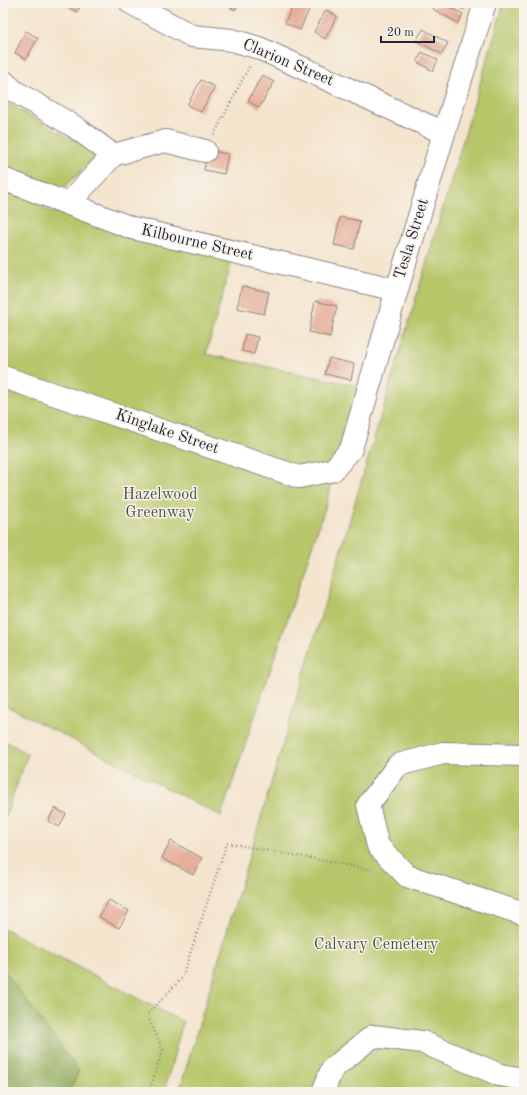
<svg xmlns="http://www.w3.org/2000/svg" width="527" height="1095" font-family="'Old Standard TT',serif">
<rect width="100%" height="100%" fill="#f7f3e8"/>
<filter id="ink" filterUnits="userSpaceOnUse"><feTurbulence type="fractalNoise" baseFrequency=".025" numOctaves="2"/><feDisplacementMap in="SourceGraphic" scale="8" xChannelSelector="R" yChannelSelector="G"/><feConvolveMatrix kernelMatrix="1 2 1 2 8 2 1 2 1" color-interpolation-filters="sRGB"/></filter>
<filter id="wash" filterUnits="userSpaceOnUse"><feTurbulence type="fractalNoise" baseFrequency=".012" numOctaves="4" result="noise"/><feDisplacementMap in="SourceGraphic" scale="16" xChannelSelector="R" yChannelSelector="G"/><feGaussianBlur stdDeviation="0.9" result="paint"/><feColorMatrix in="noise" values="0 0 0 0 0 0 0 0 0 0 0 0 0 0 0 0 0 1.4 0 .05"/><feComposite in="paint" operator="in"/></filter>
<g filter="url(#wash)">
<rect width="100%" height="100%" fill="#f4e4cd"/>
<g fill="#b6c669" stroke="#6c7452">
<polygon points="504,3 524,3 524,1092 179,1092"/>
<polygon points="3,101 99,154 42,209 232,261 206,354 359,386 326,505 221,816 3,704"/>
<polygon points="3,740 28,754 3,823"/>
<polygon points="3,928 183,1022 164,1092 3,1092"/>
</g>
<polygon fill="#90ab5d" stroke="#59664c" points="3,969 79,1071 69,1092 3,1092"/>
<g id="blocks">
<g fill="#e6af99">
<polygon points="60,3 82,3 77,12"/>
<polygon points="224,3 239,3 235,10 223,4"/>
<polygon points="294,3 312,3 300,30 285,23"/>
<polygon points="436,3 442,3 463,14 458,23 433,9"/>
<polygon points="451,3 466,3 463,9"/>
<polygon points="326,10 337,16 325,39 314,32"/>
<polygon points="423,29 448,43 442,54 416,41"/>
<polygon points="26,31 38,38 26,59 15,53"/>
<polygon points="422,52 438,60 433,71 417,62"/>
<polygon points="262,75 274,82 259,108 248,101"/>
<polygon points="201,80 215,87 201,112 187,105"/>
<polygon points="208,150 228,154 224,174 204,170"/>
<polygon points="340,217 360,221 354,249 334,245"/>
<polygon points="242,286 269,292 264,314 237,308"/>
<polygon points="315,301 337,306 330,337 309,332"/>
<polygon points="245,334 258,337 254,354 242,351"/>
<polygon points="329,358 354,364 351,380 325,374"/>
<polygon points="55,808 66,814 59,827 48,821"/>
<polygon points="171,841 202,858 193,875 162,858"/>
<polygon points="109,900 129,911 119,928 99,917"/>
</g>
</g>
</g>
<g filter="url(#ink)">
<use href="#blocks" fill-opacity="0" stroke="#8b8384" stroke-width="1"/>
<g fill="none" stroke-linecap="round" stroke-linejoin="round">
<defs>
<g id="minor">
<polyline points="131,3 192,36 232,40 259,48 444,133"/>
<polyline points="3,81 14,91 75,127 113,155"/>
<polyline points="3,179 132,228 397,290"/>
<polyline points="68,204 113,155 165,141 205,151"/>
<polyline points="3,377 299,477 333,470 351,449 397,290 444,133 485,3"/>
<polyline points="524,755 443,753 398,765 368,805 378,846 407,876 524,914"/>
<polyline points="323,1092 332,1069 373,1036 422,1042 500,1075 524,1079"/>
</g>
</defs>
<use href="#minor" stroke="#8b8384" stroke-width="24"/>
<g stroke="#8b8384" stroke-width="2.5" stroke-dasharray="1 3" stroke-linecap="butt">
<polyline points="214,135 250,65"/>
<polyline points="149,1092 163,1050 147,1015 182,978 227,843 373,870"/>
</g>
<use href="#minor" stroke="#fff" stroke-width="22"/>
</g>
</g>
<g text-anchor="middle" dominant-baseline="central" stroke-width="3" stroke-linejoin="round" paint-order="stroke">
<g font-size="16" fill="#22223b" stroke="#f7f3e8">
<text transform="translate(288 63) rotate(23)">Clarion Street</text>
<text transform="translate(412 239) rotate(-73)">Tesla Street</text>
<text transform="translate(197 243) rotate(13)">Kilbourne Street</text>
<text transform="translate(167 432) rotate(19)">Kinglake Street</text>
</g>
<g font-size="16" fill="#4e5349" stroke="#f7f3e8">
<text x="160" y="495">Hazelwood<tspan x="160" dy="18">Greenway</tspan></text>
<text x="376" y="945">Calvary Cemetery</text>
</g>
</g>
<rect width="527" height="1095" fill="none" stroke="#f7f3e8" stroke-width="16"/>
<path d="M381 36v6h53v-6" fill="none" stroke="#22223b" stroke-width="2"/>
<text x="387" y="36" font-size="12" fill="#22223b" stroke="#f7f3e8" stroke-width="3" paint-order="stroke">20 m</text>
</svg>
